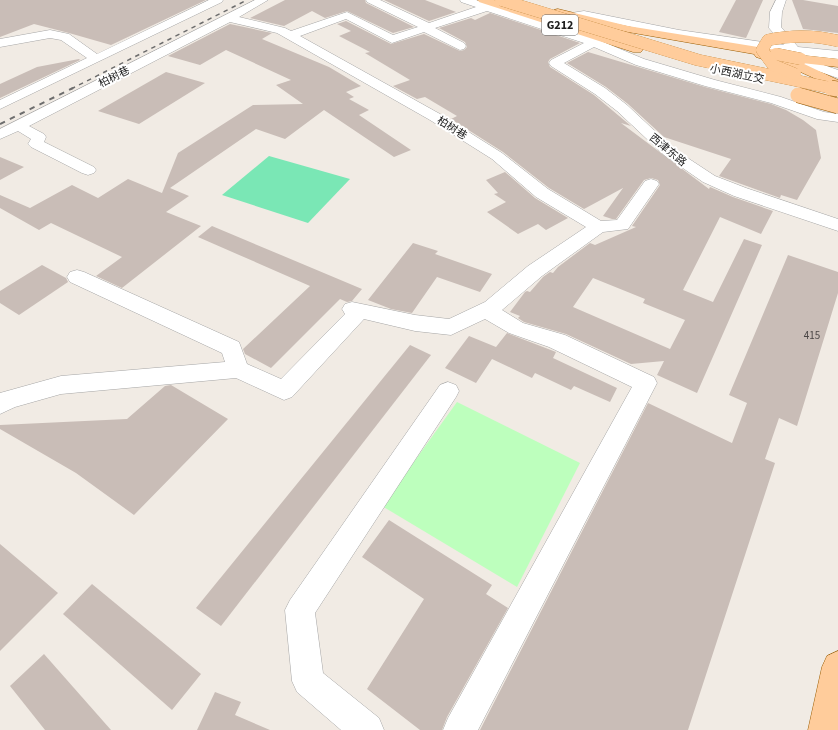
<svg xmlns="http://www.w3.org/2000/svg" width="838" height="730" font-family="'Source Sans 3','Noto Sans SC',sans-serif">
<rect width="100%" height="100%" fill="#f1ebe4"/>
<polygon fill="#bdffbd" points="457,402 580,463 517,587 382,506"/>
<polygon fill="#7ae7b5" points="269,156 350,179 308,223 222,195"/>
<g fill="#c9bdb7" fill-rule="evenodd">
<polygon points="0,0 206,0 111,45 69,33 34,24 0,37"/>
<polygon points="285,0 365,0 366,3 414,27 393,33 347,11 325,18 312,11 284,26 250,18"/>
<polygon points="384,0 425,0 456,12 429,21"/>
<polygon points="736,0 763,0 746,38 719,32"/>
<polygon points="792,0 803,0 838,6 838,33 803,29"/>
<path d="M490,13L580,43L550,59L548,62L550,67L594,95L631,126L621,123L709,189L710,187L733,197L773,211L761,234L720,217L683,290L713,302L744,239L762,245L697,393L657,375L664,361L631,364L566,334L524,322L518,318L520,316L510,312L525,292L527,291L530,292L543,277L550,272L553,273L558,267L590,243L595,245L636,227L632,226L660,185L658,180L651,178L644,180L616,219H612L603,216L623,188L584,209L549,188L503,152L451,119L457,116L425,97L417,99L393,86L410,80L365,53L370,52L339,36L351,31L337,24L346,21L391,44L424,34L460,51L464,50L467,47L465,42L439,28L471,18L475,20ZM593,278L645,299L643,303L685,320L670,349L573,307Z"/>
<polygon points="230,24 272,33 262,39 329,67 361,86 346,92 354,97 349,99 369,110 359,115 411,150 394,157 324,110 285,139 256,129 170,188 189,196 166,212 201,226 122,288 96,276 122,257 51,223 39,230 0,208 0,195 30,208 72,185 98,198 128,179 162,193 178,153 253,105 303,104 276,85 291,80 226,50 200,65 168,56"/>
<polygon points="588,52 705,87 771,104 786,110 803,120 816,130 821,158 797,200 781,195 780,198 719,176 731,159 664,137 628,104 606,87 567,63"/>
<polygon points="79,59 80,60 0,98 0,84 37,67"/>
<polygon points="166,72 205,83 139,124 98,111"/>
<polygon points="0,157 24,167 0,180"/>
<polygon points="505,172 535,198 568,218 546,230 538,224 518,234 487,212 506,202 494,194 498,193 486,180"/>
<polygon points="212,226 362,289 352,301 347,302 340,299 271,368 245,354 243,349 310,286 198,237"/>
<polygon points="413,243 438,251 435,254 492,274 480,292 437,277 412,313 391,309 368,300"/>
<polygon points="788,255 838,272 838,293 797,426 779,418 765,459 775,463 688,730 480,730 648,403 732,443 747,403 729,395"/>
<polygon points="42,265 66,278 68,282 19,315 0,303 0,291"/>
<polygon points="507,333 556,352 553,358 617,388 610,402 574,386 571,390 535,373 532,378 492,359 476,383 445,368 469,336 496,347"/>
<polygon points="410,345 431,355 221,626 196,608"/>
<polygon points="171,385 228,419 134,515 76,473 0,429 0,425 127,419 165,386"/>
<polygon points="389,520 492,585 486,594 508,608 447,717 442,730 420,730 367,689 424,599 362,557"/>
<polygon points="0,544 58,593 0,651"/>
<polygon points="92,584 201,674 172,710 63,614"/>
<polygon points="44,654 111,730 45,730 10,686"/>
<polygon points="215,692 241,702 235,715 270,730 197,730"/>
</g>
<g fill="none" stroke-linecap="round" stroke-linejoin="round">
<defs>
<g id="minor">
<polygon points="209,0 223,0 222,2 0,109 0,100 87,58 61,40 50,38 0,47 0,39 50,30 69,34 97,54"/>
<polygon points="255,0 268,0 239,17 285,28 291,31 347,12 393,35 418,27 367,2 366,0 380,0 429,23 476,7 461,2 460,0 476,0 589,36 644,59 715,80 781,97 824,112 838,114 838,122 817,119 771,103 705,86 636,65 594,47 564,63 605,88 627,105 674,149 715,176 746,188 838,219 838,231 734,196 703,182 664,155 617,111 595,94 551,66 549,63 551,60 584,43 581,42 487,11 435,28 464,43 466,46 464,49 460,50 424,32 392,43 346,19 300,36 440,114 502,153 548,189 601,221 617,220 645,181 651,179 657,181 659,184 628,229 603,232 542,276 502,310 523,323 565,335 654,377 657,383 478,730 443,730 448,718 632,387 549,347 509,333 485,319 451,335 415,331 364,319 292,397 284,400 236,378 61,394 15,407 0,414 0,393 61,376 225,362 222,353 70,282 67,277 70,272 77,270 84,272 239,342 247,364 281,379 345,314 342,309 345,304 352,302 415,315 449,319 485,302 528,266 586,227 536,197 492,159 430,120 277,33 230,22 29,126 44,134 46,137 44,142 94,167 96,170 94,173 88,175 82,173 31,147 28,144 31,139 18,131 0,139 0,129"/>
<polygon points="776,0 786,0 782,12 781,27 798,47 838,51 838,59 802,55 801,57 838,70 838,78 794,63 792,60 793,58 789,53 679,37 584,17 569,19 563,16 565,14 584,11 679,30 784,45 769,28 770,12"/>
<polygon points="448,382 456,385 459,391 456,397 315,613 323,673 379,718 384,730 341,730 297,692 292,681 285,610 290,600 440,385"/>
</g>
<g id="major">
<polygon points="478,0 494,0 641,46 643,49 641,52 633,52 479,2"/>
<polygon points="558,9 628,26 776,50 780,51 782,54 781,56 796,61 795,59 797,56 801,55 838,59 838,67 802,63 838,80 838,89 794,69 756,57 754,54 628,32 554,14 552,12 554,10"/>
<polygon points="838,651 838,730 808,730 822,667 827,656"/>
</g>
</defs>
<use href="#minor" stroke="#a6a6a6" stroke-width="1"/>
<use href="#major" stroke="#9a5c00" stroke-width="1"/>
<use href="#minor" fill="#fff" fill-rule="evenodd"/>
<use href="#major" fill="#ffcc9b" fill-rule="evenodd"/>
<polyline stroke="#6d6d6d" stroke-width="1.5" stroke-dasharray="4.5 4.5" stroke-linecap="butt" points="71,89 247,0"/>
<polyline stroke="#6d6d6d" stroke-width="2" stroke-dasharray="5.5 5.5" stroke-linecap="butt" points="0,124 73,88"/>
<defs>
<g id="major-bridge-far1">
<polyline points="501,0 698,60 836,89"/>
<polyline points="776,54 801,59"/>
<path d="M795,74L773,65L762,50L768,40C792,35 814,35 838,41"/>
</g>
<g id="major-bridge">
<polyline points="831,88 838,89"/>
<polyline points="798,95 838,106"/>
</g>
</defs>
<use href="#major-bridge-far1" stroke="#9a5c00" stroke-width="12" stroke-linecap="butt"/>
<use href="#major-bridge" stroke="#9a5c00" stroke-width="16" stroke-linecap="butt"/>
<use href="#major-bridge-far1" stroke="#ffcc9b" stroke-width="12"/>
<use href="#major-bridge" stroke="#ffcc9b" stroke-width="15"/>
</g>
<g text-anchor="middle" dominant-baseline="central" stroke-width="4" stroke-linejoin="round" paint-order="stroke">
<g font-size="11" fill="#1f1f1f" stroke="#fff">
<text transform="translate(737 74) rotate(12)">小西湖立交</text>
<text transform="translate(114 77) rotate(-27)">柏树巷</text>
<text transform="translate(452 128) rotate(32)">柏树巷</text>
<text transform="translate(668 150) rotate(39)">西津东路</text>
</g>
<g font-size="11" fill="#4a4645">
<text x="812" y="335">415</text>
</g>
<rect fill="#fff" stroke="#626262" stroke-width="1" x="542" y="15" width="36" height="20" rx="3"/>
<g font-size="12" font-weight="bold" fill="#1f1f1f">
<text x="560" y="25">G212</text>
</g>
</g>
</svg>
